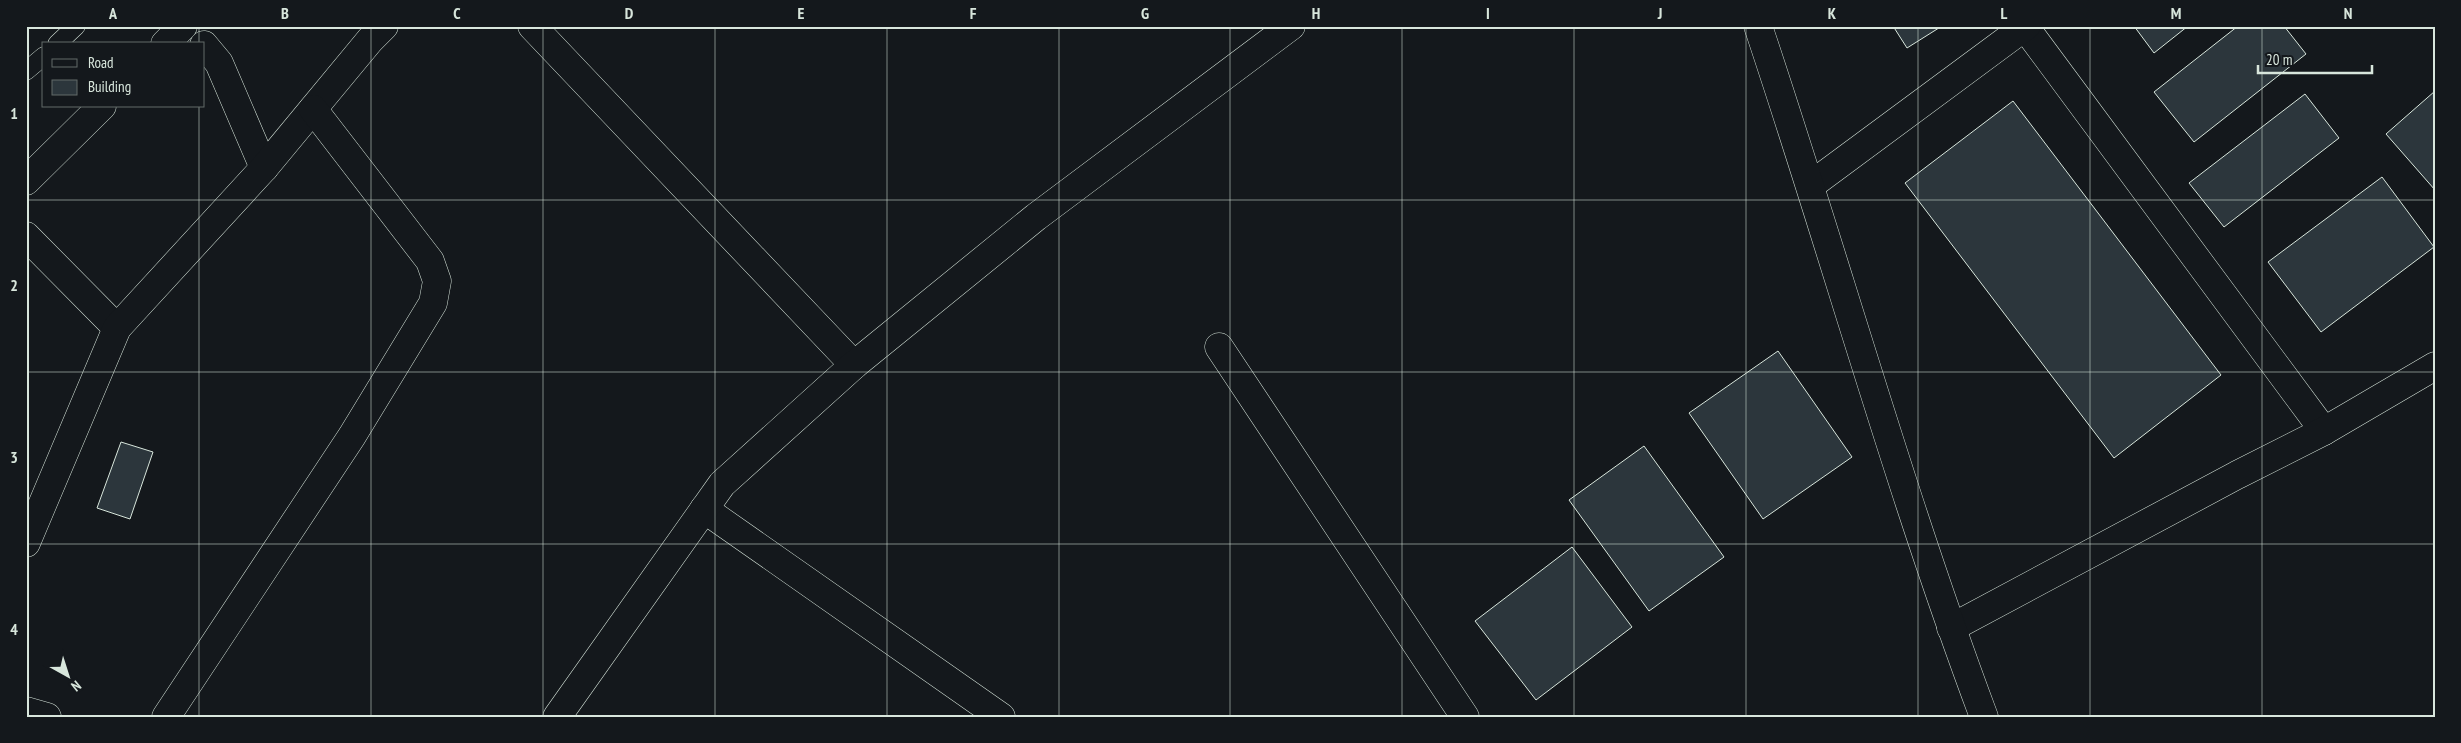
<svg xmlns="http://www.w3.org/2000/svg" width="2461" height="743" font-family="'PT Sans Narrow',sans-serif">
<rect width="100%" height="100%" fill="#14181c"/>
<g fill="#2c363c" stroke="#d8e6dc">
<polygon points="1893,26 1942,26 1907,48"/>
<polygon points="2134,26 2188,26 2154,53"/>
<polygon points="2238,26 2284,26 2306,54 2194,142 2154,92"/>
<polygon points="2435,91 2435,190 2386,134"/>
<polygon points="2305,94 2339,138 2224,227 2189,183"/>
<polygon points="2013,101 2221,375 2114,458 1905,183"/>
<polygon points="2382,177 2434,247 2321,332 2268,262"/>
<polygon points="1778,351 1852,457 1763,519 1689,413"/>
<polygon points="121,442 153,452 130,519 97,508"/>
<polygon points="1644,446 1724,557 1649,611 1569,500"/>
<polygon points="1572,547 1632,627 1536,700 1475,621"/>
</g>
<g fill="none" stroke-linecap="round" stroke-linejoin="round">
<defs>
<g id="service">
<polyline points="57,44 76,26"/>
<polyline points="26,71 44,56"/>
</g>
<g id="minor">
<polyline points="532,26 854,365"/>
<polyline points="2025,27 2324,431"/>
<polyline points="165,44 183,26"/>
<polyline points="204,45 219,63 264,168"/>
<polyline points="26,181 102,106"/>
<polyline points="1811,185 2026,26"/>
<polyline points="26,236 117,328"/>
<polyline points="1219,347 1465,717"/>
<polyline points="704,509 1001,717"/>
<polyline points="26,543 117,328 264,168 370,40 384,26"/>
<polyline points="1951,628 2237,475 2324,431 2435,366"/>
<polyline points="26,711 47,717"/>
<polyline points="166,717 352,436 433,303 437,281 430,261 313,109"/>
<polyline points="557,717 722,484 854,365 1036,217 1291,26"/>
</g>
<path id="tertiary" d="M1758,26C1835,256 1899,490 1984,717"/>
</defs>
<use href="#service" stroke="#d8e6dc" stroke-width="19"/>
<use href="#minor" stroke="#d8e6dc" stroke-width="29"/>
<use href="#tertiary" stroke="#d8e6dc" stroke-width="29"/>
<use href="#service" stroke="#14181c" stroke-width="18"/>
<use href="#minor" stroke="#14181c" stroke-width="28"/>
<use href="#tertiary" stroke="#14181c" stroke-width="28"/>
</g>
<path fill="none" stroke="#d8e6dc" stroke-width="1" stroke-opacity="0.55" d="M199,26V44M371,26V717M543,26V717M715,26V717M887,26V717M1059,26V717M1230,26V717M1402,26V717M1574,26V717M1746,26V717M1918,26V717M2090,26V717M2262,26V717M199,106V717M26,200H2435M26,372H2435M26,544H2435"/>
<rect width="2461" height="743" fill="none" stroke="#14181c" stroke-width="55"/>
<rect x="42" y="42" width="162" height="65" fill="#14181c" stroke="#626a69"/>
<rect x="52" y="59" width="25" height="8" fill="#14181c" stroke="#626a69"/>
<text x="88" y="68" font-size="15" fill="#d8e6dc">Road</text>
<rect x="52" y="80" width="25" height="15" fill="#2c363c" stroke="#626a69"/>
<text x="88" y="92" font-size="15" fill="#d8e6dc">Building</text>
<g transform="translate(68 676) rotate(141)" stroke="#14181c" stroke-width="4" paint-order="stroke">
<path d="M0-4L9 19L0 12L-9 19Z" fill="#d8e6dc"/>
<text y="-8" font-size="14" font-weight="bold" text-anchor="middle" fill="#d8e6dc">N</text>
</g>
<path d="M2258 65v8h114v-8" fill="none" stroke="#d8e6dc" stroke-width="2.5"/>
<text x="2266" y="65" font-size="15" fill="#d8e6dc" stroke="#14181c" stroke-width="4" paint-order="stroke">20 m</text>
<rect x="28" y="28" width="2406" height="688" fill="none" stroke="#d8e6dc" stroke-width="2"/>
<g font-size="16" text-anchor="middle" font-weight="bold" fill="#d8e6dc">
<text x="113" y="19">A</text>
<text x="285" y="19">B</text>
<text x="457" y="19">C</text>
<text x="629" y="19">D</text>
<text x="801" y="19">E</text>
<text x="973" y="19">F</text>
<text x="1145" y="19">G</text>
<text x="1316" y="19">H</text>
<text x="1488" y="19">I</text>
<text x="1660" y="19">J</text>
<text x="1832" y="19">K</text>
<text x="2004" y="19">L</text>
<text x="2176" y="19">M</text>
<text x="2348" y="19">N</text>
<text x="14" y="119">1</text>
<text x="14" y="291">2</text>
<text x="14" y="463">3</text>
<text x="14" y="635">4</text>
</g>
</svg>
